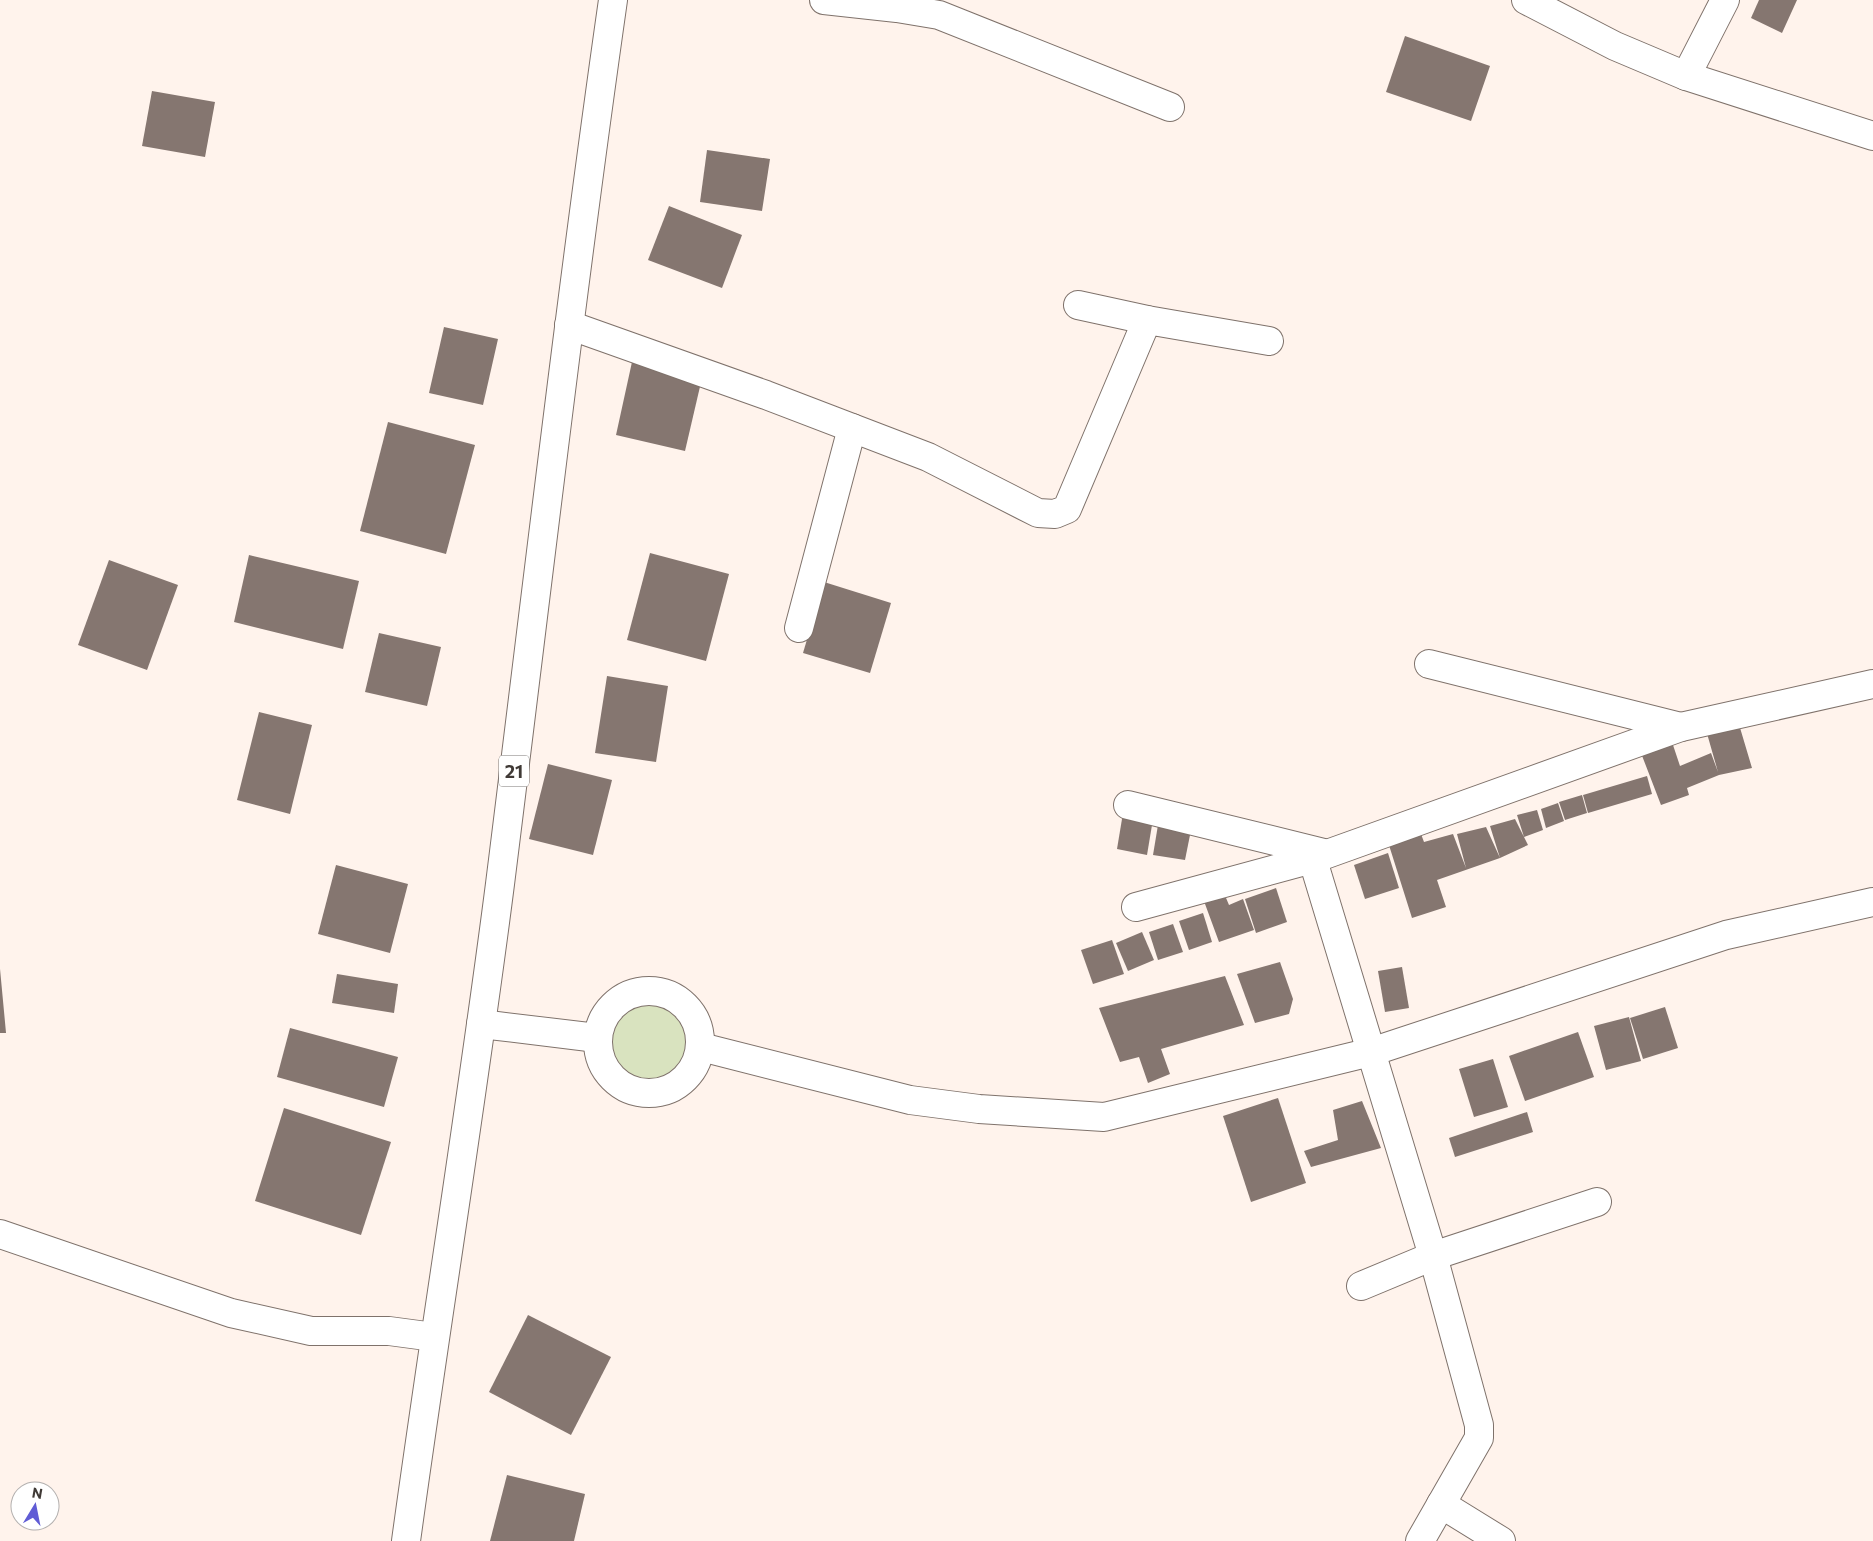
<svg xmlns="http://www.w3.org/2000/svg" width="1873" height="1541" font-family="Commissioner,sans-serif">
<rect width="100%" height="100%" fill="#fff3ec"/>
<circle fill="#d9e3bf" cx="653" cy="1044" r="41"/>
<g fill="#857670">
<polygon points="1759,0 1797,0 1782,33 1751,18"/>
<polygon points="1405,36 1490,66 1471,121 1386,92"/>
<polygon points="152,91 215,102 205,157 142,146"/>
<polygon points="707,150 770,159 762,211 700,202"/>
<polygon points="669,206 742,235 722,288 648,260"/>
<polygon points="444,327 498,339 483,405 429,393"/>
<polygon points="632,362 702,378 685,451 616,435"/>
<polygon points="388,422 475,445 446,554 360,531"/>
<polygon points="650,553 729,574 706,661 627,640"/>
<polygon points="249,555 359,581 343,649 234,622"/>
<polygon points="109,560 178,585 147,670 78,645"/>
<polygon points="824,582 891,603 870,673 803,653"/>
<polygon points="379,633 441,647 427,706 365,692"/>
<polygon points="607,676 668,686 656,762 595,753"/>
<polygon points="259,712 312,725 290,814 237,800"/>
<polygon points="1738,721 1752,768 1719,775 1687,788 1689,795 1661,805 1641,753 1672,742 1680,766 1711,753 1718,772 1706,730"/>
<polygon points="548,764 612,780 593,855 529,839"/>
<polygon points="1647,776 1652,794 1588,813 1583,795"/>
<polygon points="1582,795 1587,813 1565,820 1559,802"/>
<polygon points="1558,803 1564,821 1546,828 1541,809"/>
<polygon points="1537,810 1543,830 1524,837 1528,845 1500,858 1437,880 1446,907 1412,918 1388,842 1421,834 1424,842 1453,834 1466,868 1457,834 1486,827 1500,858 1490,826 1515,819 1524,837 1517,815"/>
<polygon points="1123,813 1153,819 1147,855 1117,849"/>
<polygon points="1159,819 1192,825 1185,860 1153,855"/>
<polygon points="1388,853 1399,888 1365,899 1354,865"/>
<polygon points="336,865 408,884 390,953 318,934"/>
<polygon points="1221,886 1229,905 1243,899 1254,930 1219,942 1201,893"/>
<polygon points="1276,888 1287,922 1256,933 1245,899"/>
<polygon points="1203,913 1212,942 1189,950 1179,921"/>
<polygon points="1173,924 1183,952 1158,960 1149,932"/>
<polygon points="1142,932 1154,960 1128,971 1116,943"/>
<polygon points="1112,940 1124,974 1093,984 1081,950"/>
<polygon points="1280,962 1293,999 1289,1014 1255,1023 1237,974"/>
<polygon points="1402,967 1409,1008 1385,1012 1378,971"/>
<polygon points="0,969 6,1033 0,1033"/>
<polygon points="337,974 398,984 394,1013 332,1003"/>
<polygon points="1225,976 1244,1025 1161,1049 1170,1074 1148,1083 1139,1057 1120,1062 1099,1008"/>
<polygon points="1665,1007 1678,1048 1643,1059 1630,1018"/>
<polygon points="1629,1017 1641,1061 1606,1070 1594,1026"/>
<polygon points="290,1028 398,1057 384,1107 277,1077"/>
<polygon points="1578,1032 1594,1077 1525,1101 1509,1056"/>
<polygon points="1493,1059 1508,1107 1474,1117 1459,1069"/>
<polygon points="1278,1098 1306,1183 1251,1202 1223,1116"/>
<polygon points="1362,1101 1381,1148 1311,1167 1304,1151 1338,1140 1333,1110"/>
<polygon points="284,1108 391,1142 361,1235 255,1201"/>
<polygon points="1527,1112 1533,1132 1455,1157 1449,1138"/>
<polygon points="528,1315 611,1357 571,1435 489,1392"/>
<polygon points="507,1475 585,1494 574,1541 490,1541"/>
</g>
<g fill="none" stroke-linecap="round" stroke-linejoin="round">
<defs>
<g id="minor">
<polyline points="824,0 897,8 939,15 1170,107"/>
<polyline points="1526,0 1615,46 1686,76 1873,136"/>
<polyline points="1686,76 1725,0"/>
<polyline points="1078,305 1147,320"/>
<polyline points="569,325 766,395 928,457 1038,513 1055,514 1067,509 1147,320 1269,341"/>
<polyline points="799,628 852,428"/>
<polyline points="1429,664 1681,727"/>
<polyline points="1128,805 1324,853"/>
<polyline points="1136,907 1316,858"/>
<circle cx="649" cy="1042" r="51"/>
<polyline points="481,1024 597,1038"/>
<polyline points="701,1047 910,1100 979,1109 1104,1117 1371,1052 1726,935 1873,902"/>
<polyline points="0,1234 231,1313 311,1331 389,1331 434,1337"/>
<polyline points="1361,1286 1433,1256 1597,1202"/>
<polyline points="1441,1504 1501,1541"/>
<polyline points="1420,1541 1479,1438 1479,1425 1433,1256 1315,867 1316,858 1681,727 1873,684"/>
</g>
<path id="highway" d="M406,1541C436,1322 472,1103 500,884C537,589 571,294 613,0"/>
</defs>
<use href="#minor" stroke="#7f726b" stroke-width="30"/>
<use href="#highway" stroke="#7f726b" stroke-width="30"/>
<use href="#minor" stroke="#fff" stroke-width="28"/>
<use href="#highway" stroke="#fff" stroke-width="28"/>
</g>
<g text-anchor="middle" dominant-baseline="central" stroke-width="5" stroke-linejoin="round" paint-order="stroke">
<rect fill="#fff" stroke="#797572" stroke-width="1" x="499" y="755.5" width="30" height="31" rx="4"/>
<g font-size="18" font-weight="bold" fill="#403a36">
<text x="514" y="771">21</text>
</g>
</g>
<g transform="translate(35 1506) rotate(10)"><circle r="24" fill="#ffffff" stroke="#b3b0af"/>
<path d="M0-4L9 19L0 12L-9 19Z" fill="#605cd5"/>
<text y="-8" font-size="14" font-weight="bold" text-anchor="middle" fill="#403a36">N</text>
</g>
</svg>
